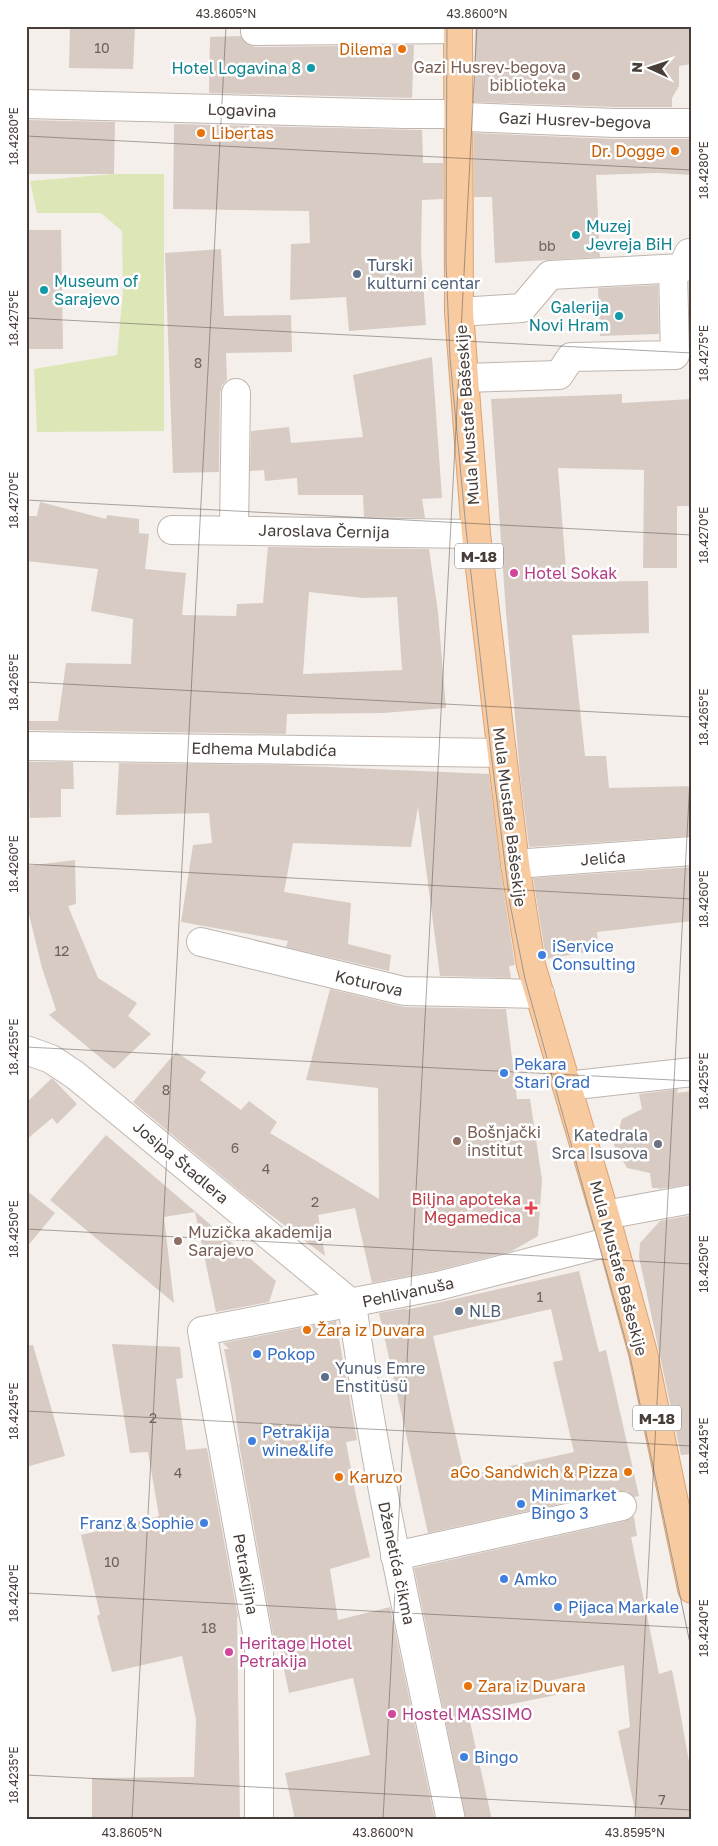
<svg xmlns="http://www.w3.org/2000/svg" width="718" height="1846" font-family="'Golos Text',sans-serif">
<rect width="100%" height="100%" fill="#f4efeb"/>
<polygon fill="#dce6b6" points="114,174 164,174 164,431 37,432 34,369 117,355 123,292 122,231 101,213 37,213 30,181"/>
<g fill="#d8cbc4" fill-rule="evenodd">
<polygon points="70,26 135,26 133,69 69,68"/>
<polygon points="475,26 692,26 692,64 679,66 679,86 672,98 672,107 616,107 474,102"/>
<polygon points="241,36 247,44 255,47 414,45 412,98 209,93 210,37"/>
<polygon points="26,120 115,122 114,174 26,174"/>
<polygon points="174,124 422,130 423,163 443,163 443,199 422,200 421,251 426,325 349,331 346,297 290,300 291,244 310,243 309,211 173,209"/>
<polygon points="474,133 615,139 692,139 692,175 658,173 596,175 600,257 495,263 492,197 474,197"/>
<polygon points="26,230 61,230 63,349 26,349"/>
<polygon points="221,249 224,316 291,315 292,352 226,353 227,380 222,385 220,393 219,472 173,473 165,253"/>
<polygon points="692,280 692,333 690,333 689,282"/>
<polygon points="658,285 659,334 600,336 598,288"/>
<polygon points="432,357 442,498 422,499 425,518 364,517 363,495 298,495 297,478 265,481 264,470 250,471 251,431 289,427 291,443 363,437 353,375"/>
<polygon points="622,394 622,403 692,399 692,506 677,506 677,568 643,568 644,470 558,468 567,582 648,581 649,633 572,635 585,756 606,756 609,788 692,786 692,836 529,847 520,775 506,612 491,399"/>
<path d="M40,502L106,519L107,515L139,519V533L149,534L145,569L186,573L182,615L236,616L237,604L263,603L268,547L429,549L438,612L446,708L383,713L287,714L286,734L26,730V721H58L66,663L131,664L133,619L91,611L98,569L26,561V516H37ZM309,592L363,598L397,597L402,670L303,674Z"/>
<polygon points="26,762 73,762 74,789 61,789 61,817 30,818 29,786 26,786"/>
<polygon points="119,763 283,765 489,774 500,866 515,965 509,966 511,978 440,976 418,807 411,847 293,843 284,892 351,903 348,944 391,955 389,971 286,947 288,941 181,922 193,845 212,843 209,813 116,815"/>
<polygon points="75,860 76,904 68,906 98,978 137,1003 128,1016 151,1034 114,1069 49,1015 56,1010 42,968 26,902 26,866"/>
<polygon points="692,867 692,921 597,932 598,950 546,959 533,878"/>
<polygon points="330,989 404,1007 506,1009 517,1099 530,1099 542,1180 538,1236 512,1251 435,1271 372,1283 355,1208 318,1215 325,1256 247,1197 133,1102 176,1052 206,1072 200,1080 241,1110 249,1101 277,1122 270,1133 379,1199 378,1088 306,1080"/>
<polygon points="52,1078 77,1104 57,1124 52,1118 26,1140 26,1103"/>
<polygon points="678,1089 677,1093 692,1091 692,1184 658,1189 658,1188 652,1188 650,1173 627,1168 614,1145 622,1119 642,1109 639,1094"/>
<polygon points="106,1135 276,1281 269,1302 216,1312 195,1212 164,1217 174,1303 50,1200"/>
<polygon points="26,1190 55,1213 26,1248"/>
<polygon points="692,1215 692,1454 681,1455 639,1257 640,1243 660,1221"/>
<path d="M579,1271L599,1352L606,1350L639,1496L634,1497L627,1491H619L428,1533L379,1313L408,1308L406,1310ZM551,1309L563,1360L553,1362L574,1452L465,1476L433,1336Z"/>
<polygon points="336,1321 357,1440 346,1442 356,1496 370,1557 330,1569 338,1620 390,1607 435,1820 295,1820 285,1773 370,1755 353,1678 289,1693 279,1645 275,1646 239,1444 240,1444 231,1385 224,1349 229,1349 223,1343"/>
<polygon points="112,1344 180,1347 183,1378 176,1379 186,1450 207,1448 238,1617 237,1617 240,1820 92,1820 92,1778 194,1777 196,1719 182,1656 112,1672 97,1616 100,1614 81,1535 159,1516 148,1452 130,1453"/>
<polygon points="33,1345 65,1456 26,1467 26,1346"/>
<polygon points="634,1516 637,1536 631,1537 659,1674 672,1670 680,1711 692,1779 692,1820 637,1820 618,1731 630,1727 624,1665 553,1680 556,1695 468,1713 492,1820 466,1820 414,1568 625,1521"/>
</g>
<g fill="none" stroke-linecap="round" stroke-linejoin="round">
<defs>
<g id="minor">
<polyline points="255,31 458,29"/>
<polyline points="26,104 404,114 458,114 466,117 616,123 692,123"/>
<polyline points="459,312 522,308 550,275 682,268 689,253"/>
<polyline points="465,378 559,375 571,357 675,355 673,269"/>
<polyline points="234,529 236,393"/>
<polyline points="172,530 476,534"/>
<polyline points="26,746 502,753"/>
<polyline points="515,864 692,851"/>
<polyline points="201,942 404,991 540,994"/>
<polyline points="26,1050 51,1059 75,1075 352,1304"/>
<polyline points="567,1086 692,1072"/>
<polyline points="605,1215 692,1199"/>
<path d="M352,1304C376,1477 415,1648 451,1820"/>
<polyline points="395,1556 622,1506"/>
<polyline points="259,1820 259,1644 202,1331 438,1286 612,1241"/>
</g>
<polyline id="major" points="458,26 459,312 476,534 515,864 531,965 605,1215 643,1353 692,1589"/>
</defs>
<use href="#minor" stroke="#bfb5ae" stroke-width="30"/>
<use href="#major" stroke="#dda270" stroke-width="30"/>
<use href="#minor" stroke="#fff" stroke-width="28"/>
<use href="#major" stroke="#f8caa0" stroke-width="28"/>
<polyline stroke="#989898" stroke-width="1" points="447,26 446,262 450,358 466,529 491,753 510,904 525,979 630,1356 692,1653"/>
</g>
<path fill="none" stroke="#483e39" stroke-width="1" stroke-opacity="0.45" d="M26,136L692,170M26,318L692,353M26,500L692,535M26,682L692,717M26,864L692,899M26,1047L692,1081M26,1229L692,1264M26,1411L692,1446M26,1593L692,1628M26,1775L692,1810M132,1820L226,26M383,1820L477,26M635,1820L692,741"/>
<g fill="#e8710a" stroke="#fff" stroke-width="2">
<circle cx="402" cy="49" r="5"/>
<circle cx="201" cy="133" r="5"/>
<circle cx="675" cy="151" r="5"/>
<circle cx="307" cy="1330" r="5"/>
<circle cx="628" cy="1472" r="5"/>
<circle cx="339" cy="1477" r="5"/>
<circle cx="468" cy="1686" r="5"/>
</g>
<g fill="#0f9aa8" stroke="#fff" stroke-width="2">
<circle cx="311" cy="68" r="5"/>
<circle cx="576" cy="235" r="5"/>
<circle cx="44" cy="290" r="5"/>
<circle cx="619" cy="316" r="5"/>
</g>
<g fill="#8d6e63" stroke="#fff" stroke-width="2">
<circle cx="576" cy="76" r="5"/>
<circle cx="457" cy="1141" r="5"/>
<circle cx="178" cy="1241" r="5"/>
</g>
<g fill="#5c6f8a" stroke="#fff" stroke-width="2">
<circle cx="357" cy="274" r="5"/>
<circle cx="459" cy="1311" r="5"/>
<circle cx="325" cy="1377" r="5"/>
</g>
<g fill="#d1479c" stroke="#fff" stroke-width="2">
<circle cx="514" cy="573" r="5"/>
<circle cx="229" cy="1652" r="5"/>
<circle cx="392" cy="1714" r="5"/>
</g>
<g fill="#3f7fe0" stroke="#fff" stroke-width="2">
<circle cx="542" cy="955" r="5"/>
<circle cx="504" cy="1073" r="5"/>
<circle cx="257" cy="1354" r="5"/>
<circle cx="252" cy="1441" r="5"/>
<circle cx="521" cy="1504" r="5"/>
<circle cx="204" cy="1523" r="5"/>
<circle cx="504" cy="1579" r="5"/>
<circle cx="558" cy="1607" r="5"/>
<circle cx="464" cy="1757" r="5"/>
</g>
<circle fill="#6b7280" stroke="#fff" stroke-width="2" cx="658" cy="1144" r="5"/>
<path fill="#e0444e" stroke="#fff" stroke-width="2" d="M528.5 1200.5h5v5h5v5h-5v5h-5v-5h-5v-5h5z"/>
<g text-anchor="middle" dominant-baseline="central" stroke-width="5" stroke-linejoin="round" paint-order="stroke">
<g font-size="14" fill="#6c615c">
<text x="102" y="47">10</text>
<text x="547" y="245">bb</text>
<text x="198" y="362">8</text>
<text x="62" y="950">12</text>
<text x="166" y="1089">8</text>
<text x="235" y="1147">6</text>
<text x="266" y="1168">4</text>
<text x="315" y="1201">2</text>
<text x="540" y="1296">1</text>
<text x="153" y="1417">2</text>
<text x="178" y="1472">4</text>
<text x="112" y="1561">10</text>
<text x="209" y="1627">18</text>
<text x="662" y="1799">7</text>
</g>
<g fill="#fff" stroke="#7f7874" stroke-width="1">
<rect x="455" y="543.5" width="48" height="25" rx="4"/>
<rect x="633" y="1405.5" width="48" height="25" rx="4"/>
</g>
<g font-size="15" font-weight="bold" fill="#483e39">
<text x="479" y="556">M-18</text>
<text x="657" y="1418">M-18</text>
</g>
<g font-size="16" fill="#c56008" stroke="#fff" text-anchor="start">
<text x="392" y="49" text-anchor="end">Dilema</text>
<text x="211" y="133">Libertas</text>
<text x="665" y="151" text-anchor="end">Dr. Dogge</text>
<text x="317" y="1330">Žara iz Duvara</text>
<text x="618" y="1472" text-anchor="end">aGo Sandwich &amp; Pizza</text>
<text x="349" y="1477">Karuzo</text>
<text x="478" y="1686">Zara iz Duvara</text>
</g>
<g font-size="16" fill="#785e54" stroke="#fff" text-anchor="start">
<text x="566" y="67" text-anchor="end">Gazi Husrev-begova<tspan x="566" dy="18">biblioteka</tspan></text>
<text x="467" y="1132">Bošnjački<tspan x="467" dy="18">institut</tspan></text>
<text x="188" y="1232">Muzička akademija<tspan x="188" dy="18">Sarajevo</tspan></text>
</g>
<g font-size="16" fill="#0d838f" stroke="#fff" text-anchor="end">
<text x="301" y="68">Hotel Logavina 8</text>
<text x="586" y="226" text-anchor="start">Muzej<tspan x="586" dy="18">Jevreja BiH</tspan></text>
<text x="54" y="281" text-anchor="start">Museum of<tspan x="54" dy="18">Sarajevo</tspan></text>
<text x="609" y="307">Galerija<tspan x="609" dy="18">Novi Hram</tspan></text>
</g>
<g font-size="16" fill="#483e39" stroke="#fff">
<text transform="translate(242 110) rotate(2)">Logavina</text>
<text transform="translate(575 120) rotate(2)">Gazi Husrev-begova</text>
<text transform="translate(467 415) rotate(-94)">Mula Mustafe Bašeskije</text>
<text transform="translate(324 531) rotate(1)">Jaroslava Černija</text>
<text transform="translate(264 749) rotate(1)">Edhema Mulabdića</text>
<text transform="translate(510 817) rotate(83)">Mula Mustafe Bašeskije</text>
<text transform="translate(603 858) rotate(-4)">Jelića</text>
<text transform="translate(369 983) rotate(13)">Koturova</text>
<text transform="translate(181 1162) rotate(40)">Josipa Štadlera</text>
<text transform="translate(619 1268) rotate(75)">Mula Mustafe Bašeskije</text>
<text transform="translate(408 1292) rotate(-12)">Pehlivanuša</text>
<text transform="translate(397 1563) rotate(78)">Dženetića čikma</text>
<text transform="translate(246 1574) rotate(80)">Petrakijina</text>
</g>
<g font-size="16" fill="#4e5e75" stroke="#fff" text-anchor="start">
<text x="367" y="265">Turski<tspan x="367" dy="18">kulturni centar</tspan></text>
<text x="469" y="1311">NLB</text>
<text x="335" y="1368">Yunus Emre<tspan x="335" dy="18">Enstitüsü</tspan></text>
</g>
<g font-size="16" fill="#b23c85" stroke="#fff" text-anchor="start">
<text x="524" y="573">Hotel Sokak</text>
<text x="239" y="1643">Heritage Hotel<tspan x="239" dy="18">Petrakija</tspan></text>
<text x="402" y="1714">Hostel MASSIMO</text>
</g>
<g font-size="16" fill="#366cbe" stroke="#fff" text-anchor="start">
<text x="552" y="946">iService<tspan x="552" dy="18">Consulting</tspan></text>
<text x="514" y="1064">Pekara<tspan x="514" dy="18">Stari Grad</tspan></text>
<text x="267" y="1354">Pokop</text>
<text x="262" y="1432">Petrakija<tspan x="262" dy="18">wine&amp;life</tspan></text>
<text x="531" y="1495">Minimarket<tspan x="531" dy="18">Bingo 3</tspan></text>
<text x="194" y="1523" text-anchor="end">Franz &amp; Sophie</text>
<text x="514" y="1579">Amko</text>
<text x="568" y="1607">Pijaca Markale</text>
<text x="474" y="1757">Bingo</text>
</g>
<g font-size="16" fill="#5b616d" stroke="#fff" text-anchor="end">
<text x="648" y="1135">Katedrala<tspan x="648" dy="18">Srca Isusova</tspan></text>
</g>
<g font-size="16" fill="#be3a42" stroke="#fff" text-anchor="end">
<text x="521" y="1199">Biljna apoteka<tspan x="521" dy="18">Megamedica</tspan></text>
</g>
</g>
<rect width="718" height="1846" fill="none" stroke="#ffffff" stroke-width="55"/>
<g transform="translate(650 68) rotate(273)" stroke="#ffffff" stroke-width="4" paint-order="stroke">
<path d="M0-4L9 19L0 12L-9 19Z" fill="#483e39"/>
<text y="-8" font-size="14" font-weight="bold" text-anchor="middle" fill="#483e39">N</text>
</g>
<rect x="28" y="28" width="662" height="1790" fill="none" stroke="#483e39" stroke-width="2"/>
<g font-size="12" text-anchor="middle" fill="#483e39">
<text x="226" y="18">43.8605°N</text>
<text x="477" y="18">43.8600°N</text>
<text transform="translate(14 136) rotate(-90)" y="4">18.4280°E</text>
<text transform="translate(704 170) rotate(-90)" y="4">18.4280°E</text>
<text transform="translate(14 318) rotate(-90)" y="4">18.4275°E</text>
<text transform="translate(704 353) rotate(-90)" y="4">18.4275°E</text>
<text transform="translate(14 500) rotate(-90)" y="4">18.4270°E</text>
<text transform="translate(704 535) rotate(-90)" y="4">18.4270°E</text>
<text transform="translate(14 682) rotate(-90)" y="4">18.4265°E</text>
<text transform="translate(704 717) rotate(-90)" y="4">18.4265°E</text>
<text transform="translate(14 864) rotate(-90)" y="4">18.4260°E</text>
<text transform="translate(704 899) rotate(-90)" y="4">18.4260°E</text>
<text transform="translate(14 1047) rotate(-90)" y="4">18.4255°E</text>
<text transform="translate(704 1081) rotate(-90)" y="4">18.4255°E</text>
<text transform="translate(14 1229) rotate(-90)" y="4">18.4250°E</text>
<text transform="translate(704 1264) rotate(-90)" y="4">18.4250°E</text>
<text transform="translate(14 1411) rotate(-90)" y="4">18.4245°E</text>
<text transform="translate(704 1446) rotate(-90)" y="4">18.4245°E</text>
<text transform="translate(14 1593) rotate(-90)" y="4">18.4240°E</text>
<text transform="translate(704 1628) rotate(-90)" y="4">18.4240°E</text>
<text transform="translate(14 1775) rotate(-90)" y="4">18.4235°E</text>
<text x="132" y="1837">43.8605°N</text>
<text x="383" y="1837">43.8600°N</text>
<text x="635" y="1837">43.8595°N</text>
</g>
</svg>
